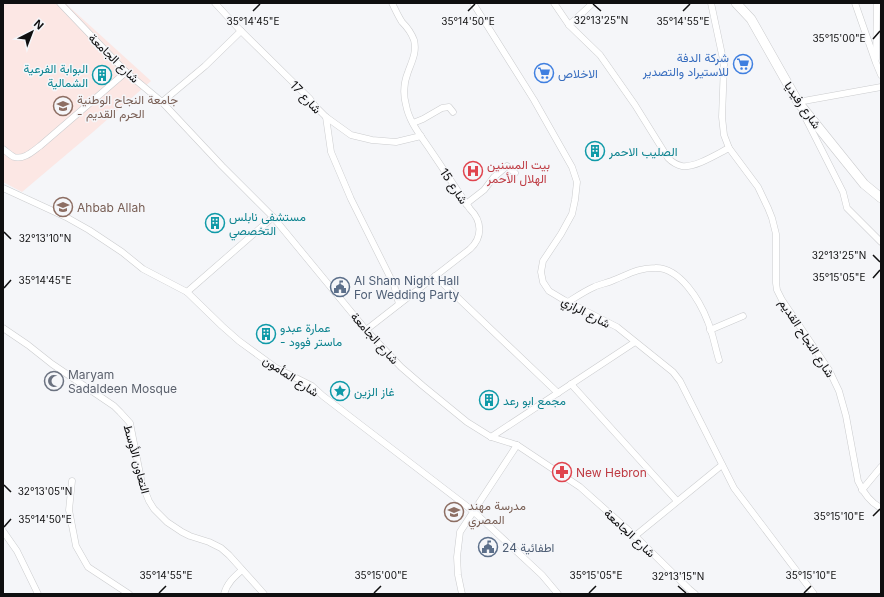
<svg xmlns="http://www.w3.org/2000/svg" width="884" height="597" font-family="Inter,Vazirmatn,sans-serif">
<rect width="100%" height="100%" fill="#f5f6f9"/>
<polygon fill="#fce7e4" points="3,3 65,3 151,81 93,132 22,192 3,182"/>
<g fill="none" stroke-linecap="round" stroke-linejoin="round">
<defs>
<g id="street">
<polyline points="60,3 126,72 162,102 222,166 273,217 366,330 401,367 423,386 467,422 491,437 517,445 580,487 635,536 689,589 695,594"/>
<polyline points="215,3 238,28 310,99 315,106 326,117 351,135 372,140 396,142 421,136"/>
<polyline points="473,3 534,100 572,167 577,182 575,200 572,214 561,234 543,261 541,272 543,282 549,291 564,300 617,327 673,372 680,381 734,488 814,594"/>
<path d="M554,3L569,25L600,55L635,105L668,158C672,162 677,165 682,166C695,168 717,154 729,148"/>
<path d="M711,3L724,64L722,117L724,135L729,148L758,187L768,208L772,218L776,234V283L777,290L782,300L829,370L839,391L846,416L858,481C863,492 869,502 881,508"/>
<polyline points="855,3 876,63 881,75"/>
<polyline points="569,25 593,3"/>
<polyline points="876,59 877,3"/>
<polyline points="162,102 205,66 241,31"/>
<polyline points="799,105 798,102 881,87"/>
<polyline points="803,113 843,192 847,208 881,242"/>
<polyline points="326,117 331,152 351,199 394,285 399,304"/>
<polyline points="413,123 423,119 442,108 449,107 453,112"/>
<path d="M3,149C6,151 10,155 14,157C24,160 33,151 40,146L126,72"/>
<polyline points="3,188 66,217 89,230 122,252 143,269 187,292 222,326 239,341 276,368 312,386 323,396 473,511 542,575 558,594"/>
<polyline points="466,204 484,190 494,177 507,166 515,173"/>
<polyline points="435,276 558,393"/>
<polyline points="187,292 273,217"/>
<path d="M568,302C576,297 585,291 594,287C600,284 608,283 614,280C629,274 638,268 655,268C680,267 700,301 708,322C713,334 715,347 719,360"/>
<polyline points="3,328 28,345 52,364 114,406 120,412 130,423 142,484 149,501 154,509 167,522 182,532 190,536 209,542 221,548 229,555 264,594"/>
<path d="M366,330L470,249C483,237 482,221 470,209C457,190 444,170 431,151C421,136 409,122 406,105C403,94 404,82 408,72C412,61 417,52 414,40C411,32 407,27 402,22C398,16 395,9 392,3"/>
<polyline points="710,330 743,316"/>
<polyline points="571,384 677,501"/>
<polyline points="491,437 635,342"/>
<polyline points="72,481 69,510 76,546 88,567 129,594"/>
<polyline points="862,490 881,467"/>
<polyline points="3,531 17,551 38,594"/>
<polyline points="635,536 722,465"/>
<path d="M224,594C227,583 234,577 242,570"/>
<polyline points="462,594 458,575 457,557 460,532 517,445"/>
</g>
<polyline id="secondary" points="736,3 751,19 798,102 864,184 881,198"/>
</defs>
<use href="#street" stroke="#cbccce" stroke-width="7"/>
<use href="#secondary" stroke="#cbccce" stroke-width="10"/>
<use href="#street" stroke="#fff" stroke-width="6"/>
<use href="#secondary" stroke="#fff" stroke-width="9"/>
</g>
<path fill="none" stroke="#0f0f10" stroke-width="1.5" d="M593,4L601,11M253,11L260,4M468,11L475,4M683,11L690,4M873,39L880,31M4,232L11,239M873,255L880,262M873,278L880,270M4,288L11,280M4,485L11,492M873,516L880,509M4,527L11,519M678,586L686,593M159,593L166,586M374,593L381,586M589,593L596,586M804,593L811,586"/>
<defs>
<symbol id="supermarket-ring" viewBox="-11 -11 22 22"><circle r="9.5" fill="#f5f6f9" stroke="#3f7fe0" stroke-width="1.5"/><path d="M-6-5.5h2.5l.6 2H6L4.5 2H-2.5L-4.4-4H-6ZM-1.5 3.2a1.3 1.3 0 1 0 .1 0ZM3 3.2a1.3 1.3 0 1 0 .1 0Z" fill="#3f7fe0"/></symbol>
<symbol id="building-ring" viewBox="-11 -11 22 22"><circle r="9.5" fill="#f5f6f9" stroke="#0f9aa8" stroke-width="1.5"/><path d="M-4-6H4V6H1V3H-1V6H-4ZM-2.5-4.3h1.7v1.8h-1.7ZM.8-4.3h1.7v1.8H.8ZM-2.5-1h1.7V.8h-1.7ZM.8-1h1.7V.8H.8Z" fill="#0f9aa8"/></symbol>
<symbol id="university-ring" viewBox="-11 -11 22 22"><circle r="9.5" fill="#f5f6f9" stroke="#8d6e63" stroke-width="1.5"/><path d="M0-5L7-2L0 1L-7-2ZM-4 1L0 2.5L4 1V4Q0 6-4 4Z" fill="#8d6e63"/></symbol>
<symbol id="hospital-ring" viewBox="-11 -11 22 22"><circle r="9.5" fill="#f5f6f9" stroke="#e0444e" stroke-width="1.5"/><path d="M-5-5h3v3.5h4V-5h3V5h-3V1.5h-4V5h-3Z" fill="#e0444e"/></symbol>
<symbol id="school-ring" viewBox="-11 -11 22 22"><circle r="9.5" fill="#f5f6f9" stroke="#8d6e63" stroke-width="1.5"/><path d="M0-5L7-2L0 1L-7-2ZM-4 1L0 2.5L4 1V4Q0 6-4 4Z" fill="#8d6e63"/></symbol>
<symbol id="civic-ring" viewBox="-11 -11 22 22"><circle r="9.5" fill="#f5f6f9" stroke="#5c6f8a" stroke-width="1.5"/><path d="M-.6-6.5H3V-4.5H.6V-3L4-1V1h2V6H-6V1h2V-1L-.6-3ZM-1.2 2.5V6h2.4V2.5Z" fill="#5c6f8a"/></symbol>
<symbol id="mosque-ring" viewBox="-11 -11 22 22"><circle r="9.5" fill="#f5f6f9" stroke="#6b7280" stroke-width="1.5"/><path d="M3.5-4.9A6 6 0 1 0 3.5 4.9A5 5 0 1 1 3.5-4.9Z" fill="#6b7280"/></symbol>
<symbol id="sight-ring" viewBox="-11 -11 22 22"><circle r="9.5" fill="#f5f6f9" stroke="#0f9aa8" stroke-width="1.5"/><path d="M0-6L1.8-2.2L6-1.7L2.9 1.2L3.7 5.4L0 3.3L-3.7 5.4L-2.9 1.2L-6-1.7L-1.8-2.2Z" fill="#0f9aa8"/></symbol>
<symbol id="pharmacy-ring" viewBox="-11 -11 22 22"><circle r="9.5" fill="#f5f6f9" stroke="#e0444e" stroke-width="1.5"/><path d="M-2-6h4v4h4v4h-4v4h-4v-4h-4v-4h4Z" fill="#e0444e"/></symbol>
</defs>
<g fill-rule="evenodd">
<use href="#supermarket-ring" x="732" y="53" width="22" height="22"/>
<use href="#supermarket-ring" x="533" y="62" width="22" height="22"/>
<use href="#building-ring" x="91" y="64" width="22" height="22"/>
<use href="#university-ring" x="52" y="95" width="22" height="22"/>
<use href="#building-ring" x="584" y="140" width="22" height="22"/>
<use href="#hospital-ring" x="462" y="160" width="22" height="22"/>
<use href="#school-ring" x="52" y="196" width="22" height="22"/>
<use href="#building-ring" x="204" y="212" width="22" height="22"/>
<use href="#civic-ring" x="329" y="276" width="22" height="22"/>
<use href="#building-ring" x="255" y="323" width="22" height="22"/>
<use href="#mosque-ring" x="43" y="370" width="22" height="22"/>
<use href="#sight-ring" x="329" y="380" width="22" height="22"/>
<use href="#building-ring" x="478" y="389" width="22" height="22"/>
<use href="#pharmacy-ring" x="551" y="461" width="22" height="22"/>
<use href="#school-ring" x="443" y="501" width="22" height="22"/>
<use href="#civic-ring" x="477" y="536" width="22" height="22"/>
</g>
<g text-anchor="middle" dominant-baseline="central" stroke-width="3" stroke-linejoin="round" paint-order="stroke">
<g font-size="12" fill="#366cbe" stroke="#f5f6f9" text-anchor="end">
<text x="729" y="57">شركة الدفة<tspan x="729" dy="14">للاستيراد والتصدير</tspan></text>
<text x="558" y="73" text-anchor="start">الاخلاص</text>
</g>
<g font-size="12" fill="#0f0f10" stroke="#f5f6f9">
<text transform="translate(114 58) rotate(44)">شارع الجامعة</text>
<text transform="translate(306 97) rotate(47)">شارع 17</text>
<text transform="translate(803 105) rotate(55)">شارع رفيديا</text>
<text transform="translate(454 186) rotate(56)">شارع 15</text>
<text transform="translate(586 312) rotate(28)">شارع الرازي</text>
<text transform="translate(375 338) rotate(48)">شارع الجامعة</text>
<text transform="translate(807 338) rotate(57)">شارع النجاح القديم</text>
<text transform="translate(291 376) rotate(33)">شارع المأمون</text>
<text transform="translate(137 459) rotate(75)">التعاون الأوسط</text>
<text transform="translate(630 533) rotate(43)">شارع الجامعة</text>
</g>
<g font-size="12" fill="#0d838f" stroke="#f5f6f9" text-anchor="start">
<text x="88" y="68" text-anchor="end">البوابة الفرعية<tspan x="88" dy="14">الشمالية</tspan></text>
<text x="609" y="151">الصليب الاحمر</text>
<text x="229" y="216">مستشفى نابلس<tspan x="229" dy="14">التخصصي</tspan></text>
<text x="280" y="327">عمارة عبدو<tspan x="280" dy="14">- ماستر فوود</tspan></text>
<text x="354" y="391">غاز الزين</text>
<text x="503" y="400">مجمع ابو رعد</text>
</g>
<g font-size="12" fill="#785e54" stroke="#f5f6f9" text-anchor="start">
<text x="77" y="99">جامعة النجاح الوطنية<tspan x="77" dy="14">- الحرم القديم</tspan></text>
<text x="77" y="207">Ahbab Allah</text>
<text x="468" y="505">مدرسة مهند<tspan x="468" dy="14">المصري</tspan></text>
</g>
<g font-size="12" fill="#be3a42" stroke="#f5f6f9" text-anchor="start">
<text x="487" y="164">بيت المسنين<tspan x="487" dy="14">الهلال الأحمر</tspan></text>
<text x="576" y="472">New Hebron</text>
</g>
<g font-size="12" fill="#4e5e75" stroke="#f5f6f9" text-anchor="start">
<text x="354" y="280">Al Sham Night Hall<tspan x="354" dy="14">For Wedding Party</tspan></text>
<text x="502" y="547">اطفائية 24</text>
</g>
<g font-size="12" fill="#5b616d" stroke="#f5f6f9" text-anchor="start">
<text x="68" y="374">Maryam<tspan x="68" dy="14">Sadaldeen Mosque</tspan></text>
</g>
</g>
<g font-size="10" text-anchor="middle" fill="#0f0f10" stroke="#f5f6f9" stroke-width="3" stroke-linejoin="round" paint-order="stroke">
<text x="601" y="24">32°13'25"N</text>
<text x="253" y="25">35°14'45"E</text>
<text x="468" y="25">35°14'50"E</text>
<text x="683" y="25">35°14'55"E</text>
<text x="839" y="42">35°15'00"E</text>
<text x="45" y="242">32°13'10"N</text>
<text x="839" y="259">32°13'25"N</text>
<text x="839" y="281">35°15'05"E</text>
<text x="45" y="284">35°14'45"E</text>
<text x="45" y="495">32°13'05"N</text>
<text x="839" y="520">35°15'10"E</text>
<text x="45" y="523">35°14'50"E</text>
<text x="166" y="579">35°14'55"E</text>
<text x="381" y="579">35°15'00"E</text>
<text x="596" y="579">35°15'05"E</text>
<text x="811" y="579">35°15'10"E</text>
<text x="678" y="580">32°13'15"N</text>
</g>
<rect width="884" height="597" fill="none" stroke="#0f0f10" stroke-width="8"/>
<g transform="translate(32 32) rotate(42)" stroke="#f5f6f9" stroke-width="3" paint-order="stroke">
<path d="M0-3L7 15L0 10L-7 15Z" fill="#0f0f10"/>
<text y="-6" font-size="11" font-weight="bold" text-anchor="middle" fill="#0f0f10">N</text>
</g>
</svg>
